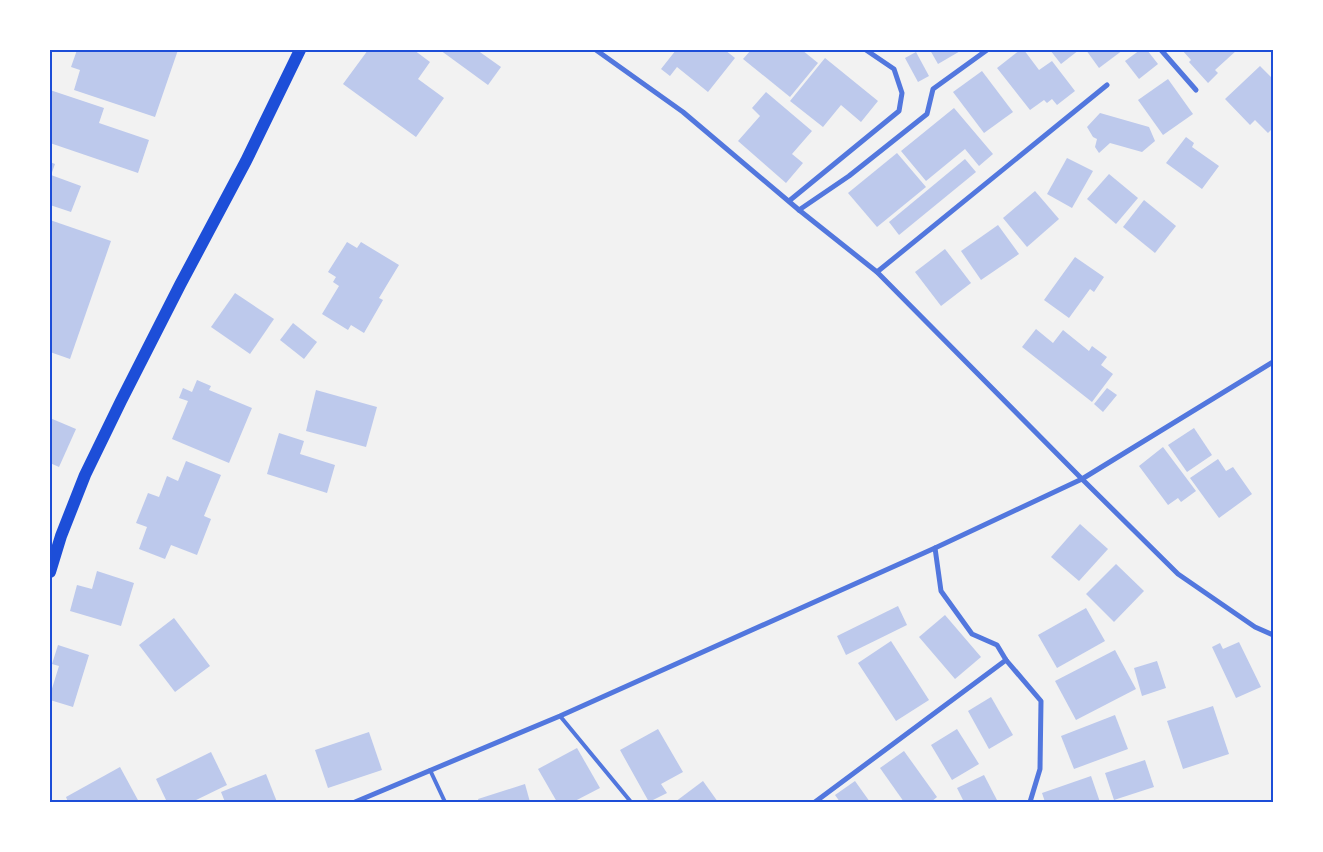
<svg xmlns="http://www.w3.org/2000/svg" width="1323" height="852" font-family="'Roboto Serif',serif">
<rect width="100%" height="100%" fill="#f2f2f2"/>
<g fill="#bdc9ec">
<polygon points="77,50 178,50 155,117 74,90 80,70 71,67"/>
<polygon points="368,50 414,50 430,62 418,79 444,98 416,137 343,84"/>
<polygon points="440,50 477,50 501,67 488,85"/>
<polygon points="676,50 725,50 735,58 708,92 677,67 670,76 661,69"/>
<polygon points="751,50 802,50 818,63 790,97 743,59"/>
<polygon points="930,50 962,50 938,64"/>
<polygon points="1020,50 1024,50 1039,70 1052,61 1075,91 1057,105 1052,99 1047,103 1044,100 1030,110 997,68"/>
<polygon points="1050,50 1079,50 1061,64"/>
<polygon points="1086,50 1123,50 1099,68"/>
<polygon points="1140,50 1147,50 1158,64 1139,79 1125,61"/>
<polygon points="1182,50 1237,50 1215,70 1218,73 1208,83 1189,62 1191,60"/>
<polygon points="916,52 929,76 918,82 905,58"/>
<polygon points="825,58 878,101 861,122 841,105 823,127 790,101"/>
<polygon points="1260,66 1273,79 1273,128 1268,133 1255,120 1250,125 1225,99"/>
<polygon points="982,71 1013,112 984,133 953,92"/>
<polygon points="1168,79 1193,114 1163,135 1138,100"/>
<polygon points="50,90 104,108 99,123 149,140 138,173 50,143"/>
<polygon points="766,92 812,131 792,154 803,163 786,183 738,141 760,116 752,108"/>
<polygon points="954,108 993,154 979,166 965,149 926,181 901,151"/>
<polygon points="1100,113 1149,127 1155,141 1142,152 1110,143 1099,153 1095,147 1097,139 1093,137 1087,127"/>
<polygon points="1186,137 1194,143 1192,147 1219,166 1202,189 1166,163"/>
<polygon points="897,153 926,187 877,227 848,193"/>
<polygon points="1067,158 1093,171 1072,208 1047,194"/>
<polygon points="965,159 976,172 899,235 889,222"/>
<polygon points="50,162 55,164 51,175 81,186 71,212 50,205"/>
<polygon points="1109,174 1138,198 1116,224 1087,199"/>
<polygon points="1035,191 1059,219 1027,247 1003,218"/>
<polygon points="1144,200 1176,226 1155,253 1123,227"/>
<polygon points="50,220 111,241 70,359 50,352"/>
<polygon points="998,225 1019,254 981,280 961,251"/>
<polygon points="347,242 357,248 361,242 399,265 379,298 383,300 364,333 351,325 348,330 322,314 339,286 333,282 336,277 328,272"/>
<polygon points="945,249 971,283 941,306 915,272"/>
<polygon points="1075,257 1104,277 1094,292 1090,289 1069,318 1044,300"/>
<polygon points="235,293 274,319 250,354 211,327"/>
<polygon points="293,323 317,342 304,359 280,340"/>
<polygon points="1036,329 1053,343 1063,330 1089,351 1092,346 1107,357 1101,365 1113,374 1092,402 1022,347"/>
<polygon points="197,380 211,386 209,390 252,408 229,463 172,439 188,401 179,398 183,388 192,392"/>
<polygon points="1107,388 1117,395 1103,412 1094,404"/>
<polygon points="316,390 377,407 366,447 306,431"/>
<polygon points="50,418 76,429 59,467 50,463"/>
<polygon points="1194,428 1212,455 1187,472 1168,445"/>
<polygon points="279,433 304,441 300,454 335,465 327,493 267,474"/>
<polygon points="1163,447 1196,491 1181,502 1178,498 1168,505 1139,466"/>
<polygon points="1218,459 1226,471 1233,467 1252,494 1219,518 1190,478"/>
<polygon points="186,461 221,475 204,516 211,519 197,555 171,545 165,559 139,549 147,527 136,523 148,493 159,497 167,476 178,481"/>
<polygon points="1080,524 1108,549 1079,581 1051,557"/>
<polygon points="1116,564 1144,591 1114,622 1086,594"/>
<polygon points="97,571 134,583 121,626 70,611 77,585 92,589"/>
<polygon points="898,606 907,625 846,655 837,636"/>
<polygon points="1086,608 1105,641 1057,668 1038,635"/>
<polygon points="945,615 981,657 955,679 919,637"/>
<polygon points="174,618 210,666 175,692 139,645"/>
<polygon points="891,641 929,700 896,721 858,663"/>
<polygon points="1239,642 1261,687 1236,698 1212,647 1220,643 1223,649"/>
<polygon points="58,645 89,655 73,707 50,700 50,695 59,666 52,664"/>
<polygon points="1115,650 1136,689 1076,720 1055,681"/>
<polygon points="1157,661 1166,688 1142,696 1134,668"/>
<polygon points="991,697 1013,735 989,749 968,711"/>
<polygon points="1213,706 1229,754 1183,769 1167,721"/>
<polygon points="1115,715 1128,749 1074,769 1061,736"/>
<polygon points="658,729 683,772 661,784 667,793 649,802 620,750"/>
<polygon points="957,729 979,764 952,780 931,745"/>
<polygon points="369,732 382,770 328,788 315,750"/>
<polygon points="577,748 600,788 573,802 557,802 538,769"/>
<polygon points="904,751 937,797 931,802 904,802 880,768"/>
<polygon points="211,752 227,785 192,802 167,802 156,779"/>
<polygon points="1145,760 1154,787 1114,800 1105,773"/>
<polygon points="120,767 139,802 68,802 66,797"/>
<polygon points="266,774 277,802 225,802 221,792"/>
<polygon points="984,775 998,802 964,802 957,788"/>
<polygon points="1091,776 1100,802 1045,802 1042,793"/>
<polygon points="703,781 718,802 675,802"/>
<polygon points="855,781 870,802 840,802 835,795"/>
<polygon points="525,784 530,802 479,802 478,799"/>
</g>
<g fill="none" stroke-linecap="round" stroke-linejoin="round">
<g stroke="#5277de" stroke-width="4">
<polyline points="560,716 631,802"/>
<polyline points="430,770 445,802"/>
</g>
<g stroke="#5277de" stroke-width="5">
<polyline points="596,50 683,112 799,210 877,272 1082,479 1178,574 1255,627 1273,635"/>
<polyline points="1161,50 1196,90"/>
<polyline points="789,201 899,111 902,93 894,69 866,50"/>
<polyline points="799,210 849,176 927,114 933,89 987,50"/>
<polyline points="877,272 1107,85"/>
<polyline points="935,548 941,591 972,634 997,645 1006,660 1041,701 1040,769 1030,802"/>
<polyline points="355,802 560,716 935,548 1082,479 1273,362"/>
<polyline points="815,802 1006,660"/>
</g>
<polyline stroke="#1d4ed8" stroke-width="12" points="50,572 61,536 85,475 121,401 180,285 246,161 300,50"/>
</g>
<rect width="1323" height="852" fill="none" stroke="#ffffff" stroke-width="102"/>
<rect x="51" y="51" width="1221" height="750" fill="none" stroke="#1d4ed8" stroke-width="2"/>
</svg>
